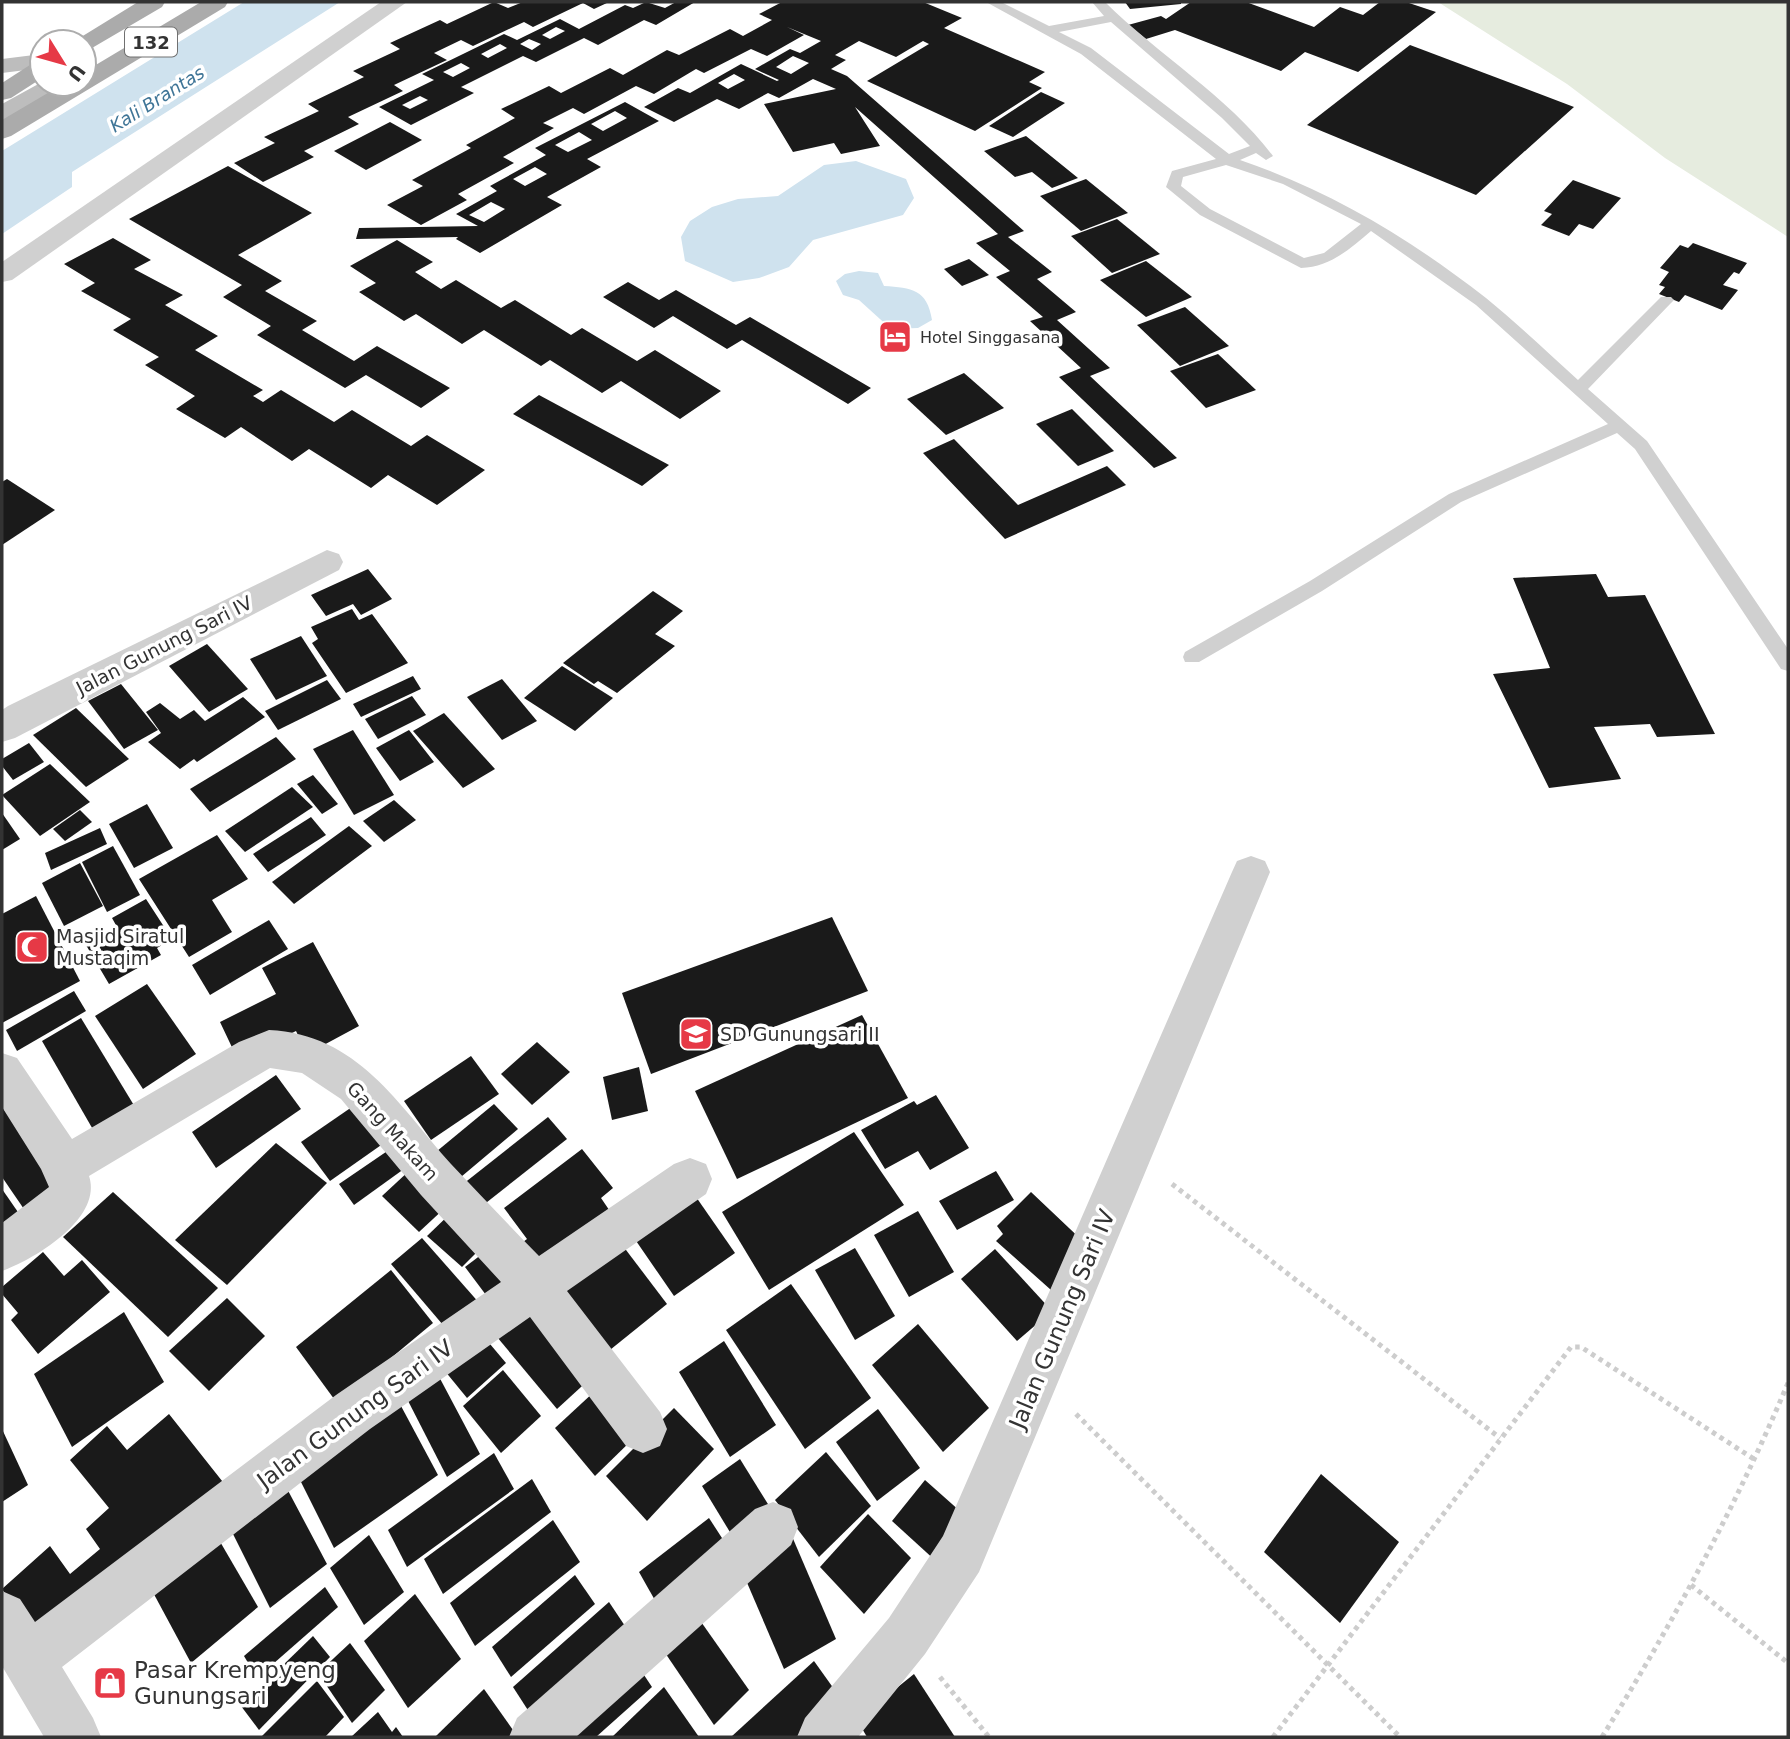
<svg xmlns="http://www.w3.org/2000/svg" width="1790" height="1739" font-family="'DejaVu Sans',sans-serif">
<rect width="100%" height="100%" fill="#fff"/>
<polygon fill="#e6ecdf" points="1438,2 1788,2 1788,237 1665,158 1567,84"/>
<g fill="#cfe2ee">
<polygon points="244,2 340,2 72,172 72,187 2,234 2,151"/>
<polygon points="856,161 906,179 914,198 903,215 813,240 789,267 759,278 733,282 685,261 681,237 690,221 712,207 738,199 778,196 824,165"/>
<path d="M859,271L878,273L884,286C912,288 927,289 932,320L918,328L891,329L859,300L843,295L836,281L845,274Z"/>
</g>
<g fill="#1a1a1a" fill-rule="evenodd">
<polygon points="494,2 508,8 523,2 609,2 594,9 583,3 533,27 524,22 473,46 461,40 434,53 447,60 394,85 403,91 348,117 359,124 304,151 314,157 263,182 234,163 275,143 264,137 319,111 308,104 364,77 353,71 400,49 390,43 440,20 447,24"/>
<path d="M646,2L665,8L676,2H695L656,25L644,20L598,45L584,38L536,62L523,56L461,87L474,93L411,125L379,107L434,80L422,74L504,34L517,40L560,19L579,29L625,5L633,8ZM556,27L565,31L550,39L542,35ZM529,39L541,44L532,50L520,44ZM500,44L507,48L488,58L481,54ZM461,63L470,68L453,77L443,72ZM420,96L428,100L410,109L402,105Z"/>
<path d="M782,2H923L962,18L944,28L1045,72L1029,82L1042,88L975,131L867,81L929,44L923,41L896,57L859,41L835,55L846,60L831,69L847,76L1024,231L1008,237L1052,272L1037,279L1076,312L1057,320L1110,368L1090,376L1177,458L1154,468L1059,377L1081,368L1030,321L1043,317L996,277L1010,271L976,243L998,234L855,107L880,146L841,154L834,143L793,152L764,104L836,89L813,79L779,98L768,93L739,109L717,99L674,122L644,107L678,88L690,93L741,64L777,81L779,80L755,69L790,49L800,53L821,41L787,27L804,35L767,56L751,49L704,73L696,69L654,94L636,86L584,114L573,108L543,123L554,128L503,157L514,163L458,194L467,200L421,225L387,205L423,186L412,180L471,148L466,145L515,118L501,109L549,86L561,93L610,68L623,75L667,50L679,55L730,29L743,36L772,20L759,14ZM793,56L809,63L791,74L776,67ZM734,74L745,80L728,89L718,83Z"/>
<polygon points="1125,2 1181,2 1181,4 1130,9"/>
<polygon points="1191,2 1246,2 1314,27 1340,7 1363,15 1380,2 1406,2 1436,12 1358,72 1305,52 1281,71 1175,30 1146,39 1128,25 1161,16 1166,19"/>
<polygon points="1410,45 1574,107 1476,195 1307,125"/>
<polygon points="1041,92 1065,103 1013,137 989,126"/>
<path d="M625,102L659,121L587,159L601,167L547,197L562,205L480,253L456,239L458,237L356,239L359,228L478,226L456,214L497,191L490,186L546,155L535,148ZM615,111L627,118L603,131L591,124ZM579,132L592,140L568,152L555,145ZM535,167L547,174L525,186L513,179ZM491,202L505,209L484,222L469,215Z"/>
<polygon points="390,122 422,140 366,170 334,151"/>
<polygon points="1026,136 1057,161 1078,178 1052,188 1032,172 1015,177 984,151"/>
<polygon points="228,166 312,213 238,255 282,281 265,291 317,321 302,330 354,361 377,346 450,388 421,408 366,375 345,388 257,335 271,326 223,297 242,285 129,219"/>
<polygon points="1086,179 1128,213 1081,231 1040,196"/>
<polygon points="1573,180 1621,198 1593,229 1579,224 1569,236 1541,225 1552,214 1544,211"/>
<polygon points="1117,219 1160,254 1112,273 1071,236"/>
<polygon points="113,238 151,260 134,269 183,295 165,305 218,336 195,350 263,390 253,396 263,402 281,390 334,422 352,410 411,446 427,435 485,470 437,505 388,475 371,488 309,449 292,461 241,427 225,438 176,409 195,396 145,365 159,357 113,330 131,319 81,291 95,283 64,264"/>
<polygon points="397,240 433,262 415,272 441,289 456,280 501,308 515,300 571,335 582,328 637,361 655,350 721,391 680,419 621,381 602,393 550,360 541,366 484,330 462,344 416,314 404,321 359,292 376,283 350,266"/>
<polygon points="1693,243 1747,263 1739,274 1734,272 1723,285 1738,290 1722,310 1685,295 1679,302 1659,294 1665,287 1659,285 1669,272 1660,268 1680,245 1688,248"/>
<polygon points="969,259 989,275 962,286 944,269"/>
<polygon points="1146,261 1192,297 1146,317 1100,280"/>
<polygon points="628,282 659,300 676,290 736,325 750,317 871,388 848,404 742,340 727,349 673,316 654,328 603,297"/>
<polygon points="1185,307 1229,346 1180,366 1137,325"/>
<polygon points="1218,354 1256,390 1206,408 1170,371"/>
<polygon points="964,373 1004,408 946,435 907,399"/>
<polygon points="539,395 669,465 642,486 513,414"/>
<polygon points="1072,409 1114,451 1078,466 1036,424"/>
<polygon points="954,439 1018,505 1107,466 1126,485 1005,539 923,453"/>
<polygon points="7,479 55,510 2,545 2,482"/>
<polygon points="368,569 392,599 361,615 353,604 326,616 311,595"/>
<polygon points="1596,574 1608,597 1645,595 1715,734 1657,737 1650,724 1594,727 1621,779 1549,788 1493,674 1550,668 1513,578"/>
<polygon points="653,591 683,611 655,634 675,646 617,693 598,681 594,684 563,663"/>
<polygon points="352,609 359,620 372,614 408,663 346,693 312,643 318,639 311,627"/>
<polygon points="301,636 327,676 276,700 250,659"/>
<polygon points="207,644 248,689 209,712 169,666"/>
<polygon points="562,666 613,698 575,731 524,698"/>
<polygon points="413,676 421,689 361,717 353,704"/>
<polygon points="502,679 537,721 502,740 467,697"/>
<polygon points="327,680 341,699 278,730 265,711"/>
<polygon points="121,684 158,730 124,749 88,701"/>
<polygon points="412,696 426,715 378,739 365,719"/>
<polygon points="243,697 265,717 197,762 194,759 180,769 148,742 161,733 146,712 160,703 180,719 194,710 205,721"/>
<polygon points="76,708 129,759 86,787 33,735"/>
<polygon points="444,713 495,769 463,788 413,731"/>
<polygon points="353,730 394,795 354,815 313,749"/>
<polygon points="409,730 434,762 400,781 376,748"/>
<polygon points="276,737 296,759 210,812 190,789"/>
<polygon points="29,743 44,762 13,780 2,766 2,759"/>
<polygon points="50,764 90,802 40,836 2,795"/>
<polygon points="313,775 338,804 322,814 297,784"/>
<polygon points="292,787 313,807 245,852 225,831"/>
<polygon points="394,800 416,820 384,842 363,821"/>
<polygon points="147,804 173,848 134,868 109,824"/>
<polygon points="80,810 92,822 65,841 53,829"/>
<polygon points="2,813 20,839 2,850"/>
<polygon points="311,817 326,835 268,872 253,854"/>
<polygon points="349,826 372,846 294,904 272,882"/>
<polygon points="100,828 107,844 51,870 45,853"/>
<polygon points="217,835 248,879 212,900 232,932 189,957 139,879"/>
<polygon points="113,846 140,895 107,912 82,862"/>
<polygon points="80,863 103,906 64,926 42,883"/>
<polygon points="36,896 80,981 2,1023 2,914"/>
<polygon points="146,899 172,939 157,948 161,955 109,984 86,945 117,927 112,918"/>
<polygon points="832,917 868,991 651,1074 622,993"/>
<polygon points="269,920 288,949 210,995 192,965"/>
<polygon points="313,942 359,1026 307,1054 296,1031 238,1060 220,1022 276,994 262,968"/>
<polygon points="147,984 196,1054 143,1089 95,1016"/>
<polygon points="74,991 86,1011 17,1051 6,1030"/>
<polygon points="862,1015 908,1098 737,1179 695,1091"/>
<polygon points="81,1018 135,1107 95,1133 42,1041"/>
<polygon points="537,1042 570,1072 532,1105 501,1074"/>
<polygon points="471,1056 499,1094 431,1140 404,1101"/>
<polygon points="639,1067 648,1111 612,1120 603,1077"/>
<polygon points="276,1075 301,1109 216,1168 192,1132"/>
<polygon points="936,1095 969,1148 930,1170 918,1151 885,1169 861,1130 914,1101 917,1105"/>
<polygon points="365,1098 394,1136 330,1181 301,1142"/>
<polygon points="2,1103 64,1188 28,1215 2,1177"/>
<polygon points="494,1104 518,1129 449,1187 425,1161"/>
<polygon points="548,1117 567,1139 477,1210 458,1188"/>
<polygon points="854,1132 904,1205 769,1290 722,1212"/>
<polygon points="402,1141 415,1161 354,1205 339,1184"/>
<polygon points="276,1143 327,1183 227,1285 175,1240"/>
<polygon points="582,1149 613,1188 601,1198 618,1223 538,1276 519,1245 527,1239 504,1208"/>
<polygon points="410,1170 447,1206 419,1232 382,1196"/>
<polygon points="996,1171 1014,1200 957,1230 939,1201"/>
<polygon points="2,1189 20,1215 2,1228"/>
<polygon points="113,1192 218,1288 168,1337 63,1237"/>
<polygon points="1031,1192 1088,1246 1060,1298 996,1241 1003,1234 997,1226"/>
<polygon points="694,1194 735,1253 674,1296 632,1235"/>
<polygon points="454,1210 488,1241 462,1267 427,1236"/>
<polygon points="918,1211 954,1272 909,1297 874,1235"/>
<polygon points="422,1238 481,1305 449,1332 391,1264"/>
<polygon points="494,1245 524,1283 495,1307 465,1267"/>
<polygon points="623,1246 667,1304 600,1358 556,1298"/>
<polygon points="855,1248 895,1316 855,1340 815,1270"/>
<polygon points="995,1249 1052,1311 1017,1341 961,1279"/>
<polygon points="43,1252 64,1276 82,1260 110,1292 38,1354 11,1320 18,1313 2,1294 2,1287"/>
<polygon points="391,1270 433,1323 337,1403 296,1347"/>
<polygon points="791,1284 871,1398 805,1449 726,1330"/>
<polygon points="227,1298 265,1336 209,1391 169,1351"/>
<polygon points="526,1301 593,1376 557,1409 492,1331"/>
<polygon points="124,1312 164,1382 72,1447 34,1374"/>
<polygon points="918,1324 989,1408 943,1452 872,1365"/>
<polygon points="479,1331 506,1363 467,1398 440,1365"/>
<polygon points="724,1341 776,1425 730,1457 679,1372"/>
<polygon points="503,1370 541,1416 501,1453 463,1406"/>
<polygon points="436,1371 480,1454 447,1477 403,1391"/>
<polygon points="595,1391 635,1437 595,1476 555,1428"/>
<polygon points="401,1406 438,1475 334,1548 298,1476"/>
<polygon points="674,1408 714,1449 647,1521 606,1476"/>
<polygon points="878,1409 920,1468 877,1501 836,1442"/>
<polygon points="169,1414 230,1491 31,1633 2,1589 50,1546 70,1574 100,1549 86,1529 109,1508 70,1460 107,1426 127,1450"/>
<polygon points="2,1429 28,1485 2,1502"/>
<polygon points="826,1452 871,1506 819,1557 775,1500"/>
<polygon points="494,1453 514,1489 407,1567 388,1530"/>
<polygon points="740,1459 776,1517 739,1547 702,1486"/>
<polygon points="1321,1474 1399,1542 1340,1623 1264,1552"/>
<polygon points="532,1479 551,1512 443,1594 424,1559"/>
<polygon points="925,1480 970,1520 937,1562 892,1521"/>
<polygon points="284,1483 327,1564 270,1608 228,1524"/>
<polygon points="868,1514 911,1558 864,1614 820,1567"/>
<polygon points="709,1518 733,1555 661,1611 639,1572"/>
<polygon points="553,1520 580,1562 475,1646 450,1603"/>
<polygon points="215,1533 258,1607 191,1663 149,1585"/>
<polygon points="791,1534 836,1639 784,1669 739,1564"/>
<polygon points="369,1535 404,1592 364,1625 330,1568"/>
<polygon points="575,1575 595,1604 511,1677 492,1647"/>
<polygon points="325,1587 338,1607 257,1678 244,1656"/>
<polygon points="415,1594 461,1659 408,1708 364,1641"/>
<polygon points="609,1602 629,1632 533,1718 513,1687"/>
<polygon points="692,1609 749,1690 714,1725 657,1641"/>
<polygon points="313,1636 330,1657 259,1730 241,1706"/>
<polygon points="350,1643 385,1690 352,1723 318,1673"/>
<polygon points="634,1660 652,1687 596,1737 548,1737"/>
<polygon points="814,1661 844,1703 807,1737 731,1737"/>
<polygon points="914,1674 955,1737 867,1737 857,1720"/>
<polygon points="317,1681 344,1717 325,1737 261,1737"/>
<polygon points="664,1687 699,1737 612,1737"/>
<polygon points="484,1689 518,1737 435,1737"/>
<polygon points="378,1712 392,1732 396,1727 403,1737 351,1737"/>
</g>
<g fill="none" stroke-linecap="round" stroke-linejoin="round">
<g stroke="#cdcdcd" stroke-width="5" stroke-dasharray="4.5 4.5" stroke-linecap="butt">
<polyline points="1172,1184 1500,1438"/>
<polyline points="1076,1414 1400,1737"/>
<polyline points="1691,1585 1788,1663"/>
<polyline points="940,1677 989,1737"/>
<polyline points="1273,1737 1571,1347 1581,1347 1757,1461"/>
<path d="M1602,1737C1673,1623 1736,1506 1788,1383"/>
</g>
<path fill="#d0d0d0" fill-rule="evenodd" d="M986,2H1001L1049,26L1104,16L1092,2H1105C1158,55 1229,97 1273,156L1266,160L1256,153L1240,160C1332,191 1410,239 1486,298C1518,324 1548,353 1578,380L1661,297H1671L1674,300L1671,303L1588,389L1647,441L1788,649V671L1781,669L1635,449L1617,433L1461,502L1322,591L1199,662H1185L1183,657L1185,652L1310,581L1449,494L1608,424L1476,305L1371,231C1350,249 1330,267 1301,268L1200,215L1166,187L1172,171L1216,159L1081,54ZM1111,22L1222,118L1250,146L1229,154L1091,48L1059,32ZM1226,165L1283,184L1361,224L1324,253L1304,258L1210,209L1181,186L1183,177Z"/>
<g fill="#d0d0d0" fill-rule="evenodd">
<polygon points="381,2 407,2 12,280 2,282 2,262"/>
<polygon points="327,550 339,554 343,562 339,570 15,738 2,742 2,710 8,706"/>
<polygon points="1251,856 1265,861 1270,872 979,1572 925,1654 858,1737 797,1737 805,1718 889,1618 943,1536 1232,872 1237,861"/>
<path d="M269,1030C357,1034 398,1104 451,1164C480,1195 510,1226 539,1256L674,1164L690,1158L706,1164L712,1179L706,1194L567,1291L660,1412L667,1429L660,1446L643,1453L626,1446L530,1317L370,1429L62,1667L93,1718L101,1737H44L2,1666V1591L20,1599L35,1622L336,1395L501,1282L421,1195L341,1099L302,1073L270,1068L89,1176C103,1218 35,1259 2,1271V1223L49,1187L41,1169L2,1107V1053L17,1058L72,1139L239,1042Z"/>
<polygon points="773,1502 791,1509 798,1527 791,1545 576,1737 509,1737 517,1718 755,1509"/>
</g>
<g fill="#bdbdbd" fill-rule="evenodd">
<polygon points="42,54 42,68 2,73 2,59"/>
<polygon points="42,82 42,84 68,84 65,89 11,119 2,121 2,104"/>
</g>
<g fill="#ababab" fill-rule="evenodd">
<polygon points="138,2 165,2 162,7 92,48 84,50 84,42 73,42"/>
<polygon points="201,2 228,2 225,7 11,136 2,139 2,120 63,84 84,84 84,72"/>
<polygon points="42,61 42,78 11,98 2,100 2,83 33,63"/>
</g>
</g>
<defs>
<symbol id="hotel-square" viewBox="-11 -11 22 22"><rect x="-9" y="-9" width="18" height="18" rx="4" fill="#e63946" stroke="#fff"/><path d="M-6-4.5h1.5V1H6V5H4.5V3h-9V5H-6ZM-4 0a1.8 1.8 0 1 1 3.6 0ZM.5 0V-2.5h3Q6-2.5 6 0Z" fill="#fff"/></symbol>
<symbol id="mosque-square" viewBox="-11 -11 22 22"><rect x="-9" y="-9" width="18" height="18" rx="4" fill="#e63946" stroke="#fff"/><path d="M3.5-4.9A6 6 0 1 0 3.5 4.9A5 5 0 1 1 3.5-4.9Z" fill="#fff"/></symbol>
<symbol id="school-square" viewBox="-11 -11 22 22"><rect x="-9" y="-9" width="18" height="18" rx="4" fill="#e63946" stroke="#fff"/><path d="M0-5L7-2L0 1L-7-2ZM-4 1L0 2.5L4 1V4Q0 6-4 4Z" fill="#fff"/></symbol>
<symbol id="shop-square" viewBox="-11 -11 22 22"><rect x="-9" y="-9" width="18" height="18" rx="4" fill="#e63946" stroke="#fff"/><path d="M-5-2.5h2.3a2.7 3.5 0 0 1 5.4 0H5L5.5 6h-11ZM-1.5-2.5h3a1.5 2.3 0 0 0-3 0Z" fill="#fff"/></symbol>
</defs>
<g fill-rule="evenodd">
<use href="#hotel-square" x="876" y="318" width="38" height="38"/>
<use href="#mosque-square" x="13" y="928" width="38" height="38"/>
<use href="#school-square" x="677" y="1015" width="38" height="38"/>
<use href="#shop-square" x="91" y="1664" width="38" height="38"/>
</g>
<g text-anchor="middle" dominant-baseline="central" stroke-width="7" stroke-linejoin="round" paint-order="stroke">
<g font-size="16" fill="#333" stroke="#fff" text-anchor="start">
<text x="920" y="337">Hotel Singgasana</text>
</g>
<rect fill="#fff" stroke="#707070" stroke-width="2" x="125" y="27.5" width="52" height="29" rx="5"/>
<g font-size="18" font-weight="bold" fill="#333">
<text x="151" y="42">132</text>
</g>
<g font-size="18" font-style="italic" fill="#3f7597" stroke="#fff">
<text transform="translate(157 99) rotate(-32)">Kali Brantas</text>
</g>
<g font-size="19" fill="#333" stroke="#fff">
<text transform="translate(164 645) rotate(-27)">Jalan Gunung Sari IV</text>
<text transform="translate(393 1131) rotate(48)">Gang Makam</text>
</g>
<g font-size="19" fill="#333" stroke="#fff" text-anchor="start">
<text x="56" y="936">Masjid Siratul<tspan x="56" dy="22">Mustaqim</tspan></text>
<text x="720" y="1034">SD Gunungsari II</text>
</g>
<g font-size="23" fill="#333" stroke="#fff">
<text transform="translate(1062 1319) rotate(-67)">Jalan Gunung Sari IV</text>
<text transform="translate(355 1414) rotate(-36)">Jalan Gunung Sari IV</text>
</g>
<g font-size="23" fill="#333" stroke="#fff" text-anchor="start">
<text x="134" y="1670">Pasar Krempyeng<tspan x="134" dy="26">Gunungsari</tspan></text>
</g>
</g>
<rect width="1790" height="1739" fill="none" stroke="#333333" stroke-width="7"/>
<g transform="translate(63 63) rotate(127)"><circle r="33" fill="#ffffff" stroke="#adadad" stroke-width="2"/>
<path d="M0-5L12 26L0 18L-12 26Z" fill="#e63946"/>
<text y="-10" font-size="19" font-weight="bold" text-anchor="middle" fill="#333333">U</text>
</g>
</svg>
